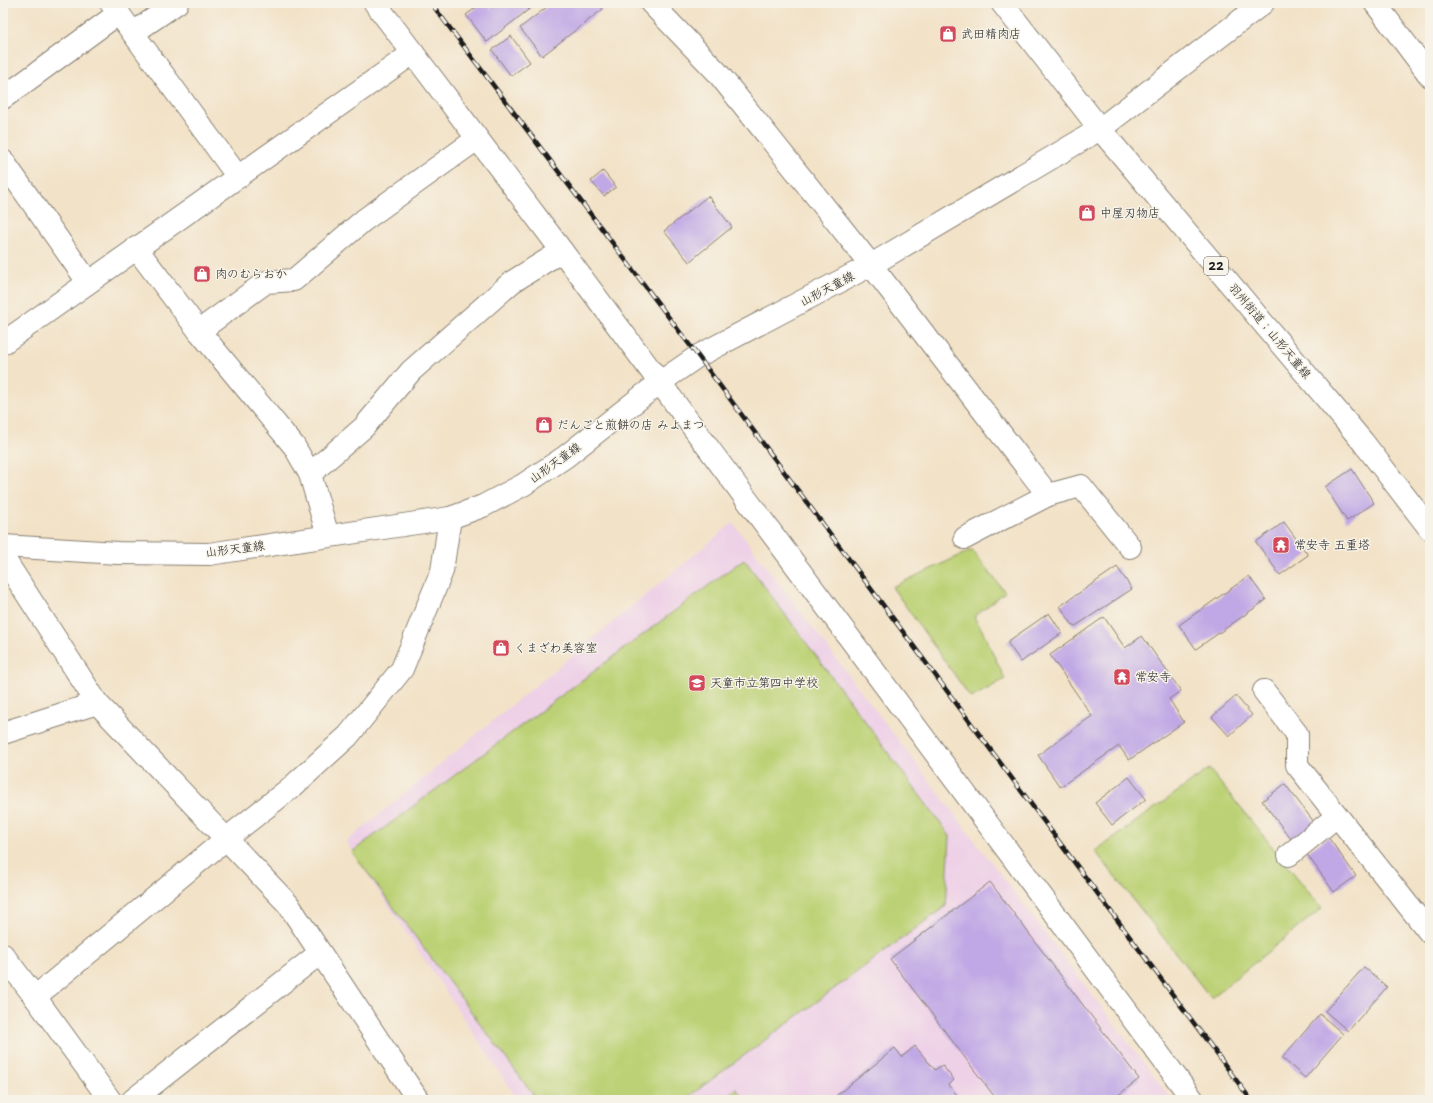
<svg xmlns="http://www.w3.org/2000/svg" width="1433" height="1103" font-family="'Shantell Sans','Klee One',sans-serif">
<rect width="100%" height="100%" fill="#f7f3e8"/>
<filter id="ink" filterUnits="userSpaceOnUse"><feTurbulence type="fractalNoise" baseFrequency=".025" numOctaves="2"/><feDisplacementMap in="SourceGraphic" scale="8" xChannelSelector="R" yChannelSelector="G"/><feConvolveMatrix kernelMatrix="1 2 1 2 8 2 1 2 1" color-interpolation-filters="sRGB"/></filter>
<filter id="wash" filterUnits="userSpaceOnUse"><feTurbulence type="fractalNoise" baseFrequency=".012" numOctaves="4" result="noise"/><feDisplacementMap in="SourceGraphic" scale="16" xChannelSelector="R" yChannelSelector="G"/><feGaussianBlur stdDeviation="0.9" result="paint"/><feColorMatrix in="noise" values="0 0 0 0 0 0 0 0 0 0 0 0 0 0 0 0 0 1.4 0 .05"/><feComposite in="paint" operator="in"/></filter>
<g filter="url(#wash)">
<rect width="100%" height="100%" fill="#f2e2c7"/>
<polygon fill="#eed0e7" points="733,523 1172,1100 518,1100 346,842"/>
<g fill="#bcd175" stroke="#6c7648">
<polygon points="972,550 1005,592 974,617 982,630 1005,679 971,698 892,587"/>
<polygon points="744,559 950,836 946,906 684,1100 537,1100 352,852"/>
<polygon points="1209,769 1322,908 1211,998 1095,851"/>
<polygon points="736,1089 745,1100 722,1100"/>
</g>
<g id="blocks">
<g fill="#c0a7e5">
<polygon points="482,3 486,3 491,8 497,3 537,3 487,42 466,15"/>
<polygon points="552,3 598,3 603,9 542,56 520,28"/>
<polygon points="511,36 530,62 511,76 492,50"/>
<polygon points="603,171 616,187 604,196 591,181"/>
<polygon points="708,196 732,227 689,262 664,231"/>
<polygon points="1352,469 1374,503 1347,521 1325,487"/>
<polygon points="1284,522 1308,555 1280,575 1256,542"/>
<polygon points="1117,567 1132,589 1074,627 1060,606"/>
<polygon points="1249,576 1266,600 1196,649 1179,625"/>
<polygon points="1049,613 1062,633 1021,662 1007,642"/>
<polygon points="1104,617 1125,648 1142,636 1181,691 1169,699 1184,722 1129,760 1119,746 1060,787 1038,755 1092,716 1050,655"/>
<polygon points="1236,696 1252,715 1229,736 1212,717"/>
<polygon points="1129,777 1146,799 1112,825 1095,803"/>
<polygon points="1285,784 1317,826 1294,843 1262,801"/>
<polygon points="1328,837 1356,876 1334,892 1306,853"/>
<polygon points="990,882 1139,1079 1112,1100 997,1100 890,959"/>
<polygon points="1364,967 1387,987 1348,1031 1325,1011"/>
<polygon points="1320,1014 1343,1034 1305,1078 1282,1058"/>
<polygon points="915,1046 935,1070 942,1065 954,1080 949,1085 961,1100 831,1100 895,1048 902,1057"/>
</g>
</g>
</g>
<g filter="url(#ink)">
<use href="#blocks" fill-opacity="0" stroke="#877f72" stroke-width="1"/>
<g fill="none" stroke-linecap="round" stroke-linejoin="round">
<defs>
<g id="minor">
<polyline points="111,3 238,177"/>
<polyline points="375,3 413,53 562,251 1193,1100"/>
<polyline points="651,3 717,72 871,265 1048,495 1081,486 1130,547"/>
<polyline points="1375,3 1430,76"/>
<polyline points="133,33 177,3"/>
<polyline points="3,98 119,13"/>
<polyline points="1100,129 1263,3"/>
<polyline points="3,161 88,282"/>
<polyline points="136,248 199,331 294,446 310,474 328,536"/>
<polyline points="199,331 266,282 294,280 364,220 477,139"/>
<polyline points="3,343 413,53"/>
<polyline points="310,474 364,427 411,371 512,282 562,251"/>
<polyline points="965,538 1048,495"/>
<polyline points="3,557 97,703 288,904 418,1100"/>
<polyline points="1264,691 1297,734 1297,765 1430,933"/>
<polyline points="3,733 97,703"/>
<polyline points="1289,855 1337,816"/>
<polyline points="3,955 35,997 110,1100"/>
<polyline points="35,997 226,839 293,786 348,736 402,669 442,571 450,518"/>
<polyline points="133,1100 320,953"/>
</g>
<g id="major">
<polyline points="1002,3 1100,129 1363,442 1430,529"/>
<polyline points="3,546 118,553 209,554 450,518 483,506 523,485 565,457 659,383 698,356 871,265 1100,129"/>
</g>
</defs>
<use href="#minor" stroke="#877f72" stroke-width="24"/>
<use href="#major" stroke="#877f72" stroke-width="24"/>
<use href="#minor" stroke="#fff" stroke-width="22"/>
<use href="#major" stroke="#fff" stroke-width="22"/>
<defs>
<polyline id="rail" points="431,3 698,356 1251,1100"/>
</defs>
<use href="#rail" stroke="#1c1c1c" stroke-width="4.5"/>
<use href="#rail" stroke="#f7f3e8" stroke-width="3" stroke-dasharray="9" stroke-linecap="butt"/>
</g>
</g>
<defs>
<symbol id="shop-square" viewBox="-11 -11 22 22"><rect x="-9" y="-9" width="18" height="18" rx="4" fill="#d1495b" stroke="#f7f3e8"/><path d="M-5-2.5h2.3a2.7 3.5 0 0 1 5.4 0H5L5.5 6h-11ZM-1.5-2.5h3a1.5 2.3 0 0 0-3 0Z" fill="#fff"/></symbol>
<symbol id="temple-square" viewBox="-11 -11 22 22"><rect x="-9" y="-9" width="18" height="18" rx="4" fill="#d1495b" stroke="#f7f3e8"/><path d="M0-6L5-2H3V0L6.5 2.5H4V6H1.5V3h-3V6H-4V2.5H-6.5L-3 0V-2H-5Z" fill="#fff"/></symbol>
<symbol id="school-square" viewBox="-11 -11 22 22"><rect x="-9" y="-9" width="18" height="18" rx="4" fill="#d1495b" stroke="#f7f3e8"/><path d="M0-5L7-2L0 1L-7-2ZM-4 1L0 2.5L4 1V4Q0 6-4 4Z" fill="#fff"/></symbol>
</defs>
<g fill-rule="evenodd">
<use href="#shop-square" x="938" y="24" width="20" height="20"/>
<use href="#shop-square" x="1077" y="203" width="20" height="20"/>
<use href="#shop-square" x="192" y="264" width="20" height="20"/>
<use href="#shop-square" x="534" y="415" width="20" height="20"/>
<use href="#temple-square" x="1271" y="535" width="20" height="20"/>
<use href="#shop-square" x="491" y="638" width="20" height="20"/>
<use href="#temple-square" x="1112" y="667" width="20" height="20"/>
<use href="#school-square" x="687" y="673" width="20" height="20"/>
</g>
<g text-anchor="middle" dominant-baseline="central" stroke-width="3" stroke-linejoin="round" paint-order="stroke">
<rect fill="#f7f3e8" stroke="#5e5c59" stroke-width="1" x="1204" y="257" width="24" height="18" rx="3"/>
<g font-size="11" font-weight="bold" fill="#1c1c1c">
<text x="1216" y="266">22</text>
</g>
<g font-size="12" fill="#1c1c1c" stroke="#f7f3e8" text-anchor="start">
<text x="961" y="34">武田精肉店</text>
<text x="1100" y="213">中屋刃物店</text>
<text x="215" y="274">肉のむらおか</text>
<text x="557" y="425">だんごと煎餅の店 みよまつ</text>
<text x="1294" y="545">常安寺 五重塔</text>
<text x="514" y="648">くまざわ美容室</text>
<text x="1135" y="677">常安寺</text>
<text x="710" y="683">天童市立第四中学校</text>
</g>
<g font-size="12" fill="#1c1c1c" stroke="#f7f3e8">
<text transform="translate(827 289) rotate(-28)">山形天童線</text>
<text transform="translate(1270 331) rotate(50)">羽州街道；山形天童線</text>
<text transform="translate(555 463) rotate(-36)">山形天童線</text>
<text transform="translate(235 549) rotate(-7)">山形天童線</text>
</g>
</g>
<rect width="1433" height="1103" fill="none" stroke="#f7f3e8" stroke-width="16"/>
</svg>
